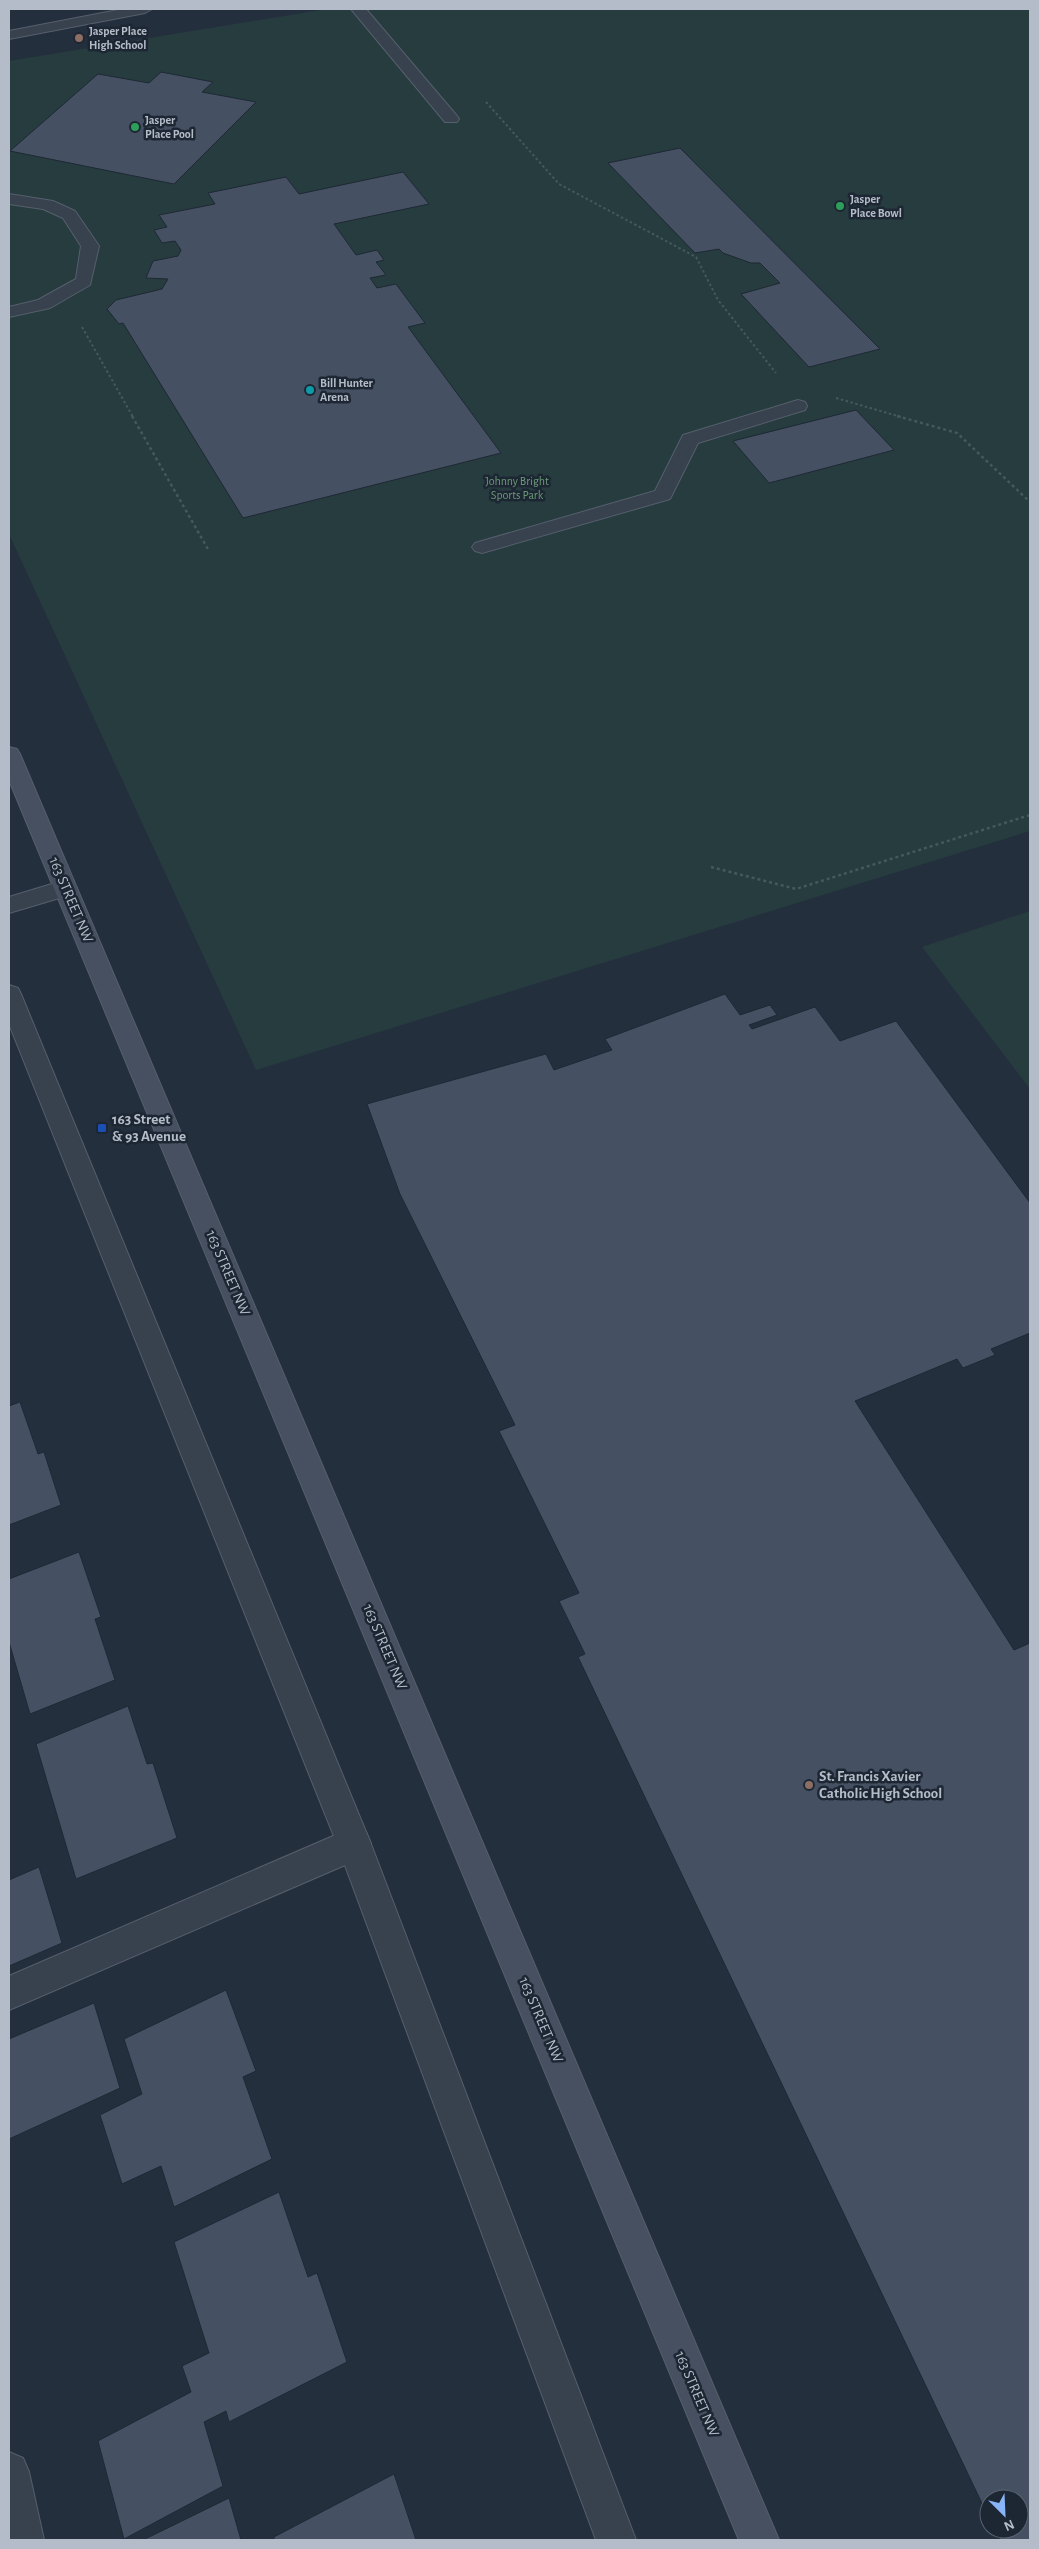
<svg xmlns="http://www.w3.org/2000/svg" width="1039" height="2549" font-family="'Alegreya Sans',sans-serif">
<rect width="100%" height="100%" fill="#242f3e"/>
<g fill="#263c3f">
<polygon points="327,9 1030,9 1030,831 256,1070 9,534 9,61"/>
<polygon points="1030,911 1030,1089 922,947"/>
</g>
<g fill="#455162" stroke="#1f2835">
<polygon points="161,72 213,82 202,92 256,102 174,184 10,151 98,74 149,83"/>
<polygon points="680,148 880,349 809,367 741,294 780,283 760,263 751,263 723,253 719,249 695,253 608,163"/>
<polygon points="403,172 429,204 334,224 356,255 377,250 384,260 376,262 386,275 370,278 377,288 396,284 425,323 408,327 501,453 243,518 123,323 119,324 107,309 116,300 162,289 168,279 146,278 153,261 178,256 181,250 175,241 162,243 154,230 167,227 159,215 215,204 208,193 286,177 299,194"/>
<polygon points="856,410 894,450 769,483 733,441"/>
<polygon points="725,994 740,1015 770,1005 777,1015 749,1025 752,1029 815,1007 840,1041 896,1021 1030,1203 1030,1333 991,1349 995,1355 963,1368 957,1359 855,1401 1014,1650 1030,1643 1030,2540 1000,2540 994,2529 1019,2529 1019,2499 989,2499 989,2518 578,1657 585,1654 559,1601 579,1593 499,1431 515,1425 400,1194 367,1104 546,1054 554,1070 612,1050 605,1039"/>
<polygon points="20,1402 38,1454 44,1452 61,1505 9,1525 9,1406"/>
<polygon points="79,1552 101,1617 95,1619 115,1680 30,1714 9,1642 9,1579"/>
<polygon points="128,1706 147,1764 153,1763 177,1838 76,1879 36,1744"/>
<polygon points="39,1867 62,1943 9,1966 9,1880"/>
<polygon points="226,1990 256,2071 243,2077 272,2159 174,2207 161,2166 122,2184 100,2115 142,2094 124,2039"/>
<polygon points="94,2003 120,2088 9,2139 9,2039"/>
<polygon points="279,2192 308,2277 317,2273 347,2362 229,2422 226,2411 204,2422 223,2486 124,2539 98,2441 191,2392 182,2366 209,2353 174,2242"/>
<polygon points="394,2474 416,2540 274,2540 274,2537"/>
<polygon points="229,2498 241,2540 143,2540"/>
</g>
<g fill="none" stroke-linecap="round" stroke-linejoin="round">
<defs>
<g id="lane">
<polygon points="123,9 152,9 145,13 9,39 9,31"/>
<polygon points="351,9 366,9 457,116 459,119 457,122 445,122"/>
<polygon points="9,194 53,201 75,211 99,246 90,285 50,308 9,317 9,307 38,300 76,279 81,246 63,218 43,209 9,204"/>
<polygon points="798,400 805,402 807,406 805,410 698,443 670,499 482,553 475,551 472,547 475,543 655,491 683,435"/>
<polygon points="354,1827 366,1832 371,1844 366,1856 9,2010 9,1976"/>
<polygon points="9,2452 23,2458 29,2472 44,2540 9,2540"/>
</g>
<g id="street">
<polygon points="65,880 73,882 77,888 73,894 9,913 9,897"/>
<polygon points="9,985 18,988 21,994 371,1844 636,2540 596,2540 337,1844 9,1024"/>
</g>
<polygon id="secondary" points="9,747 17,749 20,754 779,2540 739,2540 9,780"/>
</defs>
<use href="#lane" stroke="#565f6c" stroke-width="2"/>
<use href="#street" stroke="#565f6c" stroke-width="2"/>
<use href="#secondary" stroke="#565f6c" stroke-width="2"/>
<g stroke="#44595c" stroke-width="2" stroke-dasharray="2.5 2.5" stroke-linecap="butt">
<polyline points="486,102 559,184 696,257 718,300 776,373"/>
<polyline points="82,327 133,417"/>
<polyline points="836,398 901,417"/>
</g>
<g stroke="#44595c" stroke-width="2.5" stroke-dasharray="3 3" stroke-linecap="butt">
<polyline points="132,416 209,551"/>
<polyline points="897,416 957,433 1030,502"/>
<polyline points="711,867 796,889 1030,815"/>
</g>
<use href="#lane" fill="#38414e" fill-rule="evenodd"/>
<use href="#street" fill="#38414e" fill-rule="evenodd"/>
<use href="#secondary" fill="#465061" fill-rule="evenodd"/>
</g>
<g fill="#8d6e63" stroke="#1d2633" stroke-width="2">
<circle cx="79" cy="38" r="5"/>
<circle cx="809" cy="1785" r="5"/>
</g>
<g fill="#2e9e5b" stroke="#1d2633" stroke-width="2">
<circle cx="135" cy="127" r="5"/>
<circle cx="840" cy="206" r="5"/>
</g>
<circle fill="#0f9aa8" stroke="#1d2633" stroke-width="2" cx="310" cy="390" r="5"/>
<rect fill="#1a4fb4" stroke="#1d2633" stroke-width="2" x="97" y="1123" width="10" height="10" rx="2.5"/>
<g text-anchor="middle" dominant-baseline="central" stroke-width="5" stroke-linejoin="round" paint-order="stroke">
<g font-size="12" font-weight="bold" fill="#b4bcc9" stroke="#1d2633" text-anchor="start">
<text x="89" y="31">Jasper Place<tspan x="89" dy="14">High School</tspan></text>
<text x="145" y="120">Jasper<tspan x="145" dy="14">Place Pool</tspan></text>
<text x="850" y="199">Jasper<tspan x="850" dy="14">Place Bowl</tspan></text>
<text x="320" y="383">Bill Hunter<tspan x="320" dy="14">Arena</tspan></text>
</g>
<g font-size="12" fill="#6b9a76" stroke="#1d2633">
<text x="517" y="481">Johnny Bright<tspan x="517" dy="14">Sports Park</tspan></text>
</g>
<g font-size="15" fill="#b4bcc9" stroke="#1d2633">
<text transform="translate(71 900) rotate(67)">163 STREET NW</text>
<text transform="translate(228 1273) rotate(67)">163 STREET NW</text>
<text transform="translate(385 1647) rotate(67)">163 STREET NW</text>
<text transform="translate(541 2020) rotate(67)">163 STREET NW</text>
<text transform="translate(697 2394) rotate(67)">163 STREET NW</text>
</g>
<g font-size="15" font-weight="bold" fill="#b4bcc9" stroke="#1d2633" text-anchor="start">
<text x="112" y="1119">163 Street<tspan x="112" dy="17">&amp; 93 Avenue</tspan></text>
<text x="819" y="1776">St. Francis Xavier<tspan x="819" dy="17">Catholic High School</tspan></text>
</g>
</g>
<rect width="1039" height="2549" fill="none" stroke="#b4bcc9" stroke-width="20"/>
<g transform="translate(1004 2514) rotate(156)"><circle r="24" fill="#1d2633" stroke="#59626f"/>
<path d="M0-4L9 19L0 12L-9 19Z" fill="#8ab4f8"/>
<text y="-8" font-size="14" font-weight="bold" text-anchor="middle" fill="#b4bcc9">N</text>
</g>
</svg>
